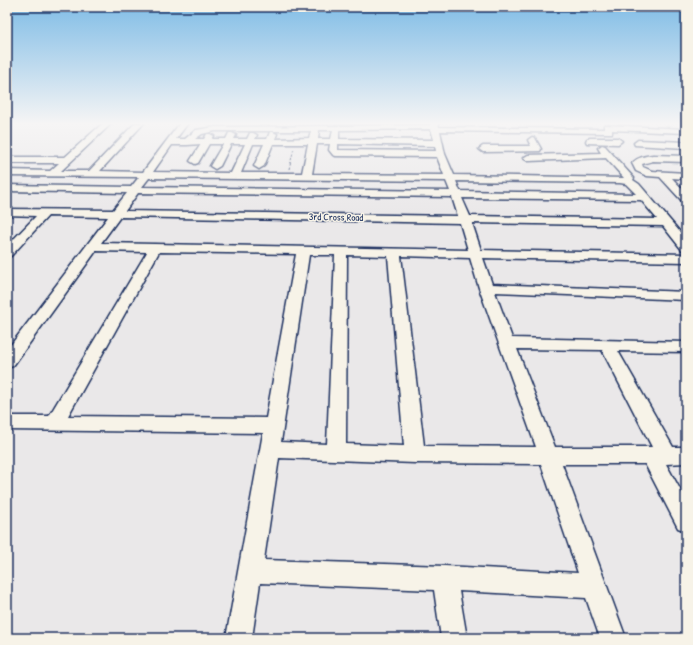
<svg xmlns="http://www.w3.org/2000/svg" width="693" height="645" font-family="'Patrick Hand',sans-serif">
<rect width="100%" height="100%" fill="#eae8e9"/>
<filter id="ink" filterUnits="userSpaceOnUse"><feTurbulence type="fractalNoise" baseFrequency=".025" numOctaves="2"/><feDisplacementMap in="SourceGraphic" scale="8" xChannelSelector="R" yChannelSelector="G"/><feConvolveMatrix kernelMatrix="1 2 1 2 8 2 1 2 1" color-interpolation-filters="sRGB"/></filter>
<g filter="url(#ink)">
<g fill="none" stroke-linecap="round" stroke-linejoin="round">
<defs>
<g id="minor">
<path d="M103,123H112L61,171H89L135,123H144L100,171L143,172L180,123H188L176,139H185L196,130L215,127L430,125V123H438L439,127L604,129V125H607L686,129V133L612,130V133H609L440,131L445,154L454,175L624,178L606,158L528,161L523,158L528,155L601,153L598,148L602,145L605,146L632,176L634,178L633,180L639,184L686,239V251L682,250L663,226L472,223L481,250L686,254V262L483,258L492,284L686,292V300L495,292L512,338L686,342V352L618,351L673,447H686V463L666,464L686,500V531L678,528L645,464H562L626,638H600L586,598L459,591L467,638H441L434,590L260,583L252,638H226L263,433L7,430V416H49L147,252L96,251L13,366L7,368V350L108,217L48,216L11,256L7,257V246L36,216L7,215V209L113,210L127,193L7,191V185L131,187L139,177L7,176V170L50,171L59,163H7V157H65ZM431,129L434,140L339,139V130ZM319,130H333L331,139H318ZM215,131H311L309,138L275,139L277,134L273,132H270L267,139H255L257,135L253,133H250L247,139H234L236,135L232,133H229L226,139H212L214,136L210,134H207L204,139H195L202,134ZM253,144H264L254,166L259,169L264,166L273,144H308L302,173H241ZM317,144H330L329,150L333,155L336,156L437,157L444,175L312,174ZM338,144L435,146L436,151L338,150ZM187,145L201,144L190,161L195,164L198,163L209,144H223L210,166L215,169L220,166L231,144H245L231,173L153,172L172,145ZM149,178L446,181L450,191L142,187ZM456,181L620,183L626,184L636,194L460,191ZM138,193L452,197L458,216L125,211ZM462,198L641,200L657,219L470,216ZM120,217L460,223L468,250L101,243ZM159,252L296,254L266,418L68,416ZM309,255H335L327,444L281,442ZM347,255L388,256L404,446L346,444ZM401,256L470,258L479,288L536,447L424,446ZM517,349L602,350L652,447H555ZM279,458L415,463L541,464L578,573L445,566L264,560Z"/>
<polygon points="532,137 535,138 541,149 540,151 483,152 479,149 483,146 531,146 528,140"/>
<polygon points="590,138 618,138 622,141 618,144 587,143 586,141 587,139"/>
<polygon points="638,140 686,142 686,148 635,145 634,143"/>
<path d="M653,155L686,156V162L653,161L642,164L643,167L652,171L686,173V179L672,178L686,193V202L682,201L660,177L647,176L636,171L632,163C638,157 645,156 653,155Z"/>
</g>
</defs>
<use href="#minor" stroke="#1b2f5e" stroke-width="3"/>
<polyline stroke="#1b2f5e" stroke-width="1" stroke-dasharray="2.5 2" stroke-linecap="butt" points="289,169 294,148"/>
<use href="#minor" fill="#f7f3e8" fill-rule="evenodd"/>
</g>
</g>
<linearGradient id="sky" x2="0" y2="1"><stop stop-color="#7fbce6"/><stop offset="0.58" stop-color="#f6f5f5"/><stop offset="1" stop-color="#f6f5f5" stop-opacity="0"/></linearGradient>
<rect width="693" height="213" fill="url(#sky)"/>
<g text-anchor="middle" dominant-baseline="central" stroke-width="3" stroke-linejoin="round" paint-order="stroke">
<g font-size="10" fill="#1b2f5e" stroke="#f7f3e8">
<text transform="translate(336 217) rotate(1)">3rd Cross Road</text>
</g>
</g>
<rect width="693" height="645" fill="none" stroke="#f7f3e8" stroke-width="24"/>
<rect x="12" y="12" width="669" height="621" fill="none" stroke="#1b2f5e" stroke-width="1.5" filter="url(#ink)"/>
</svg>
